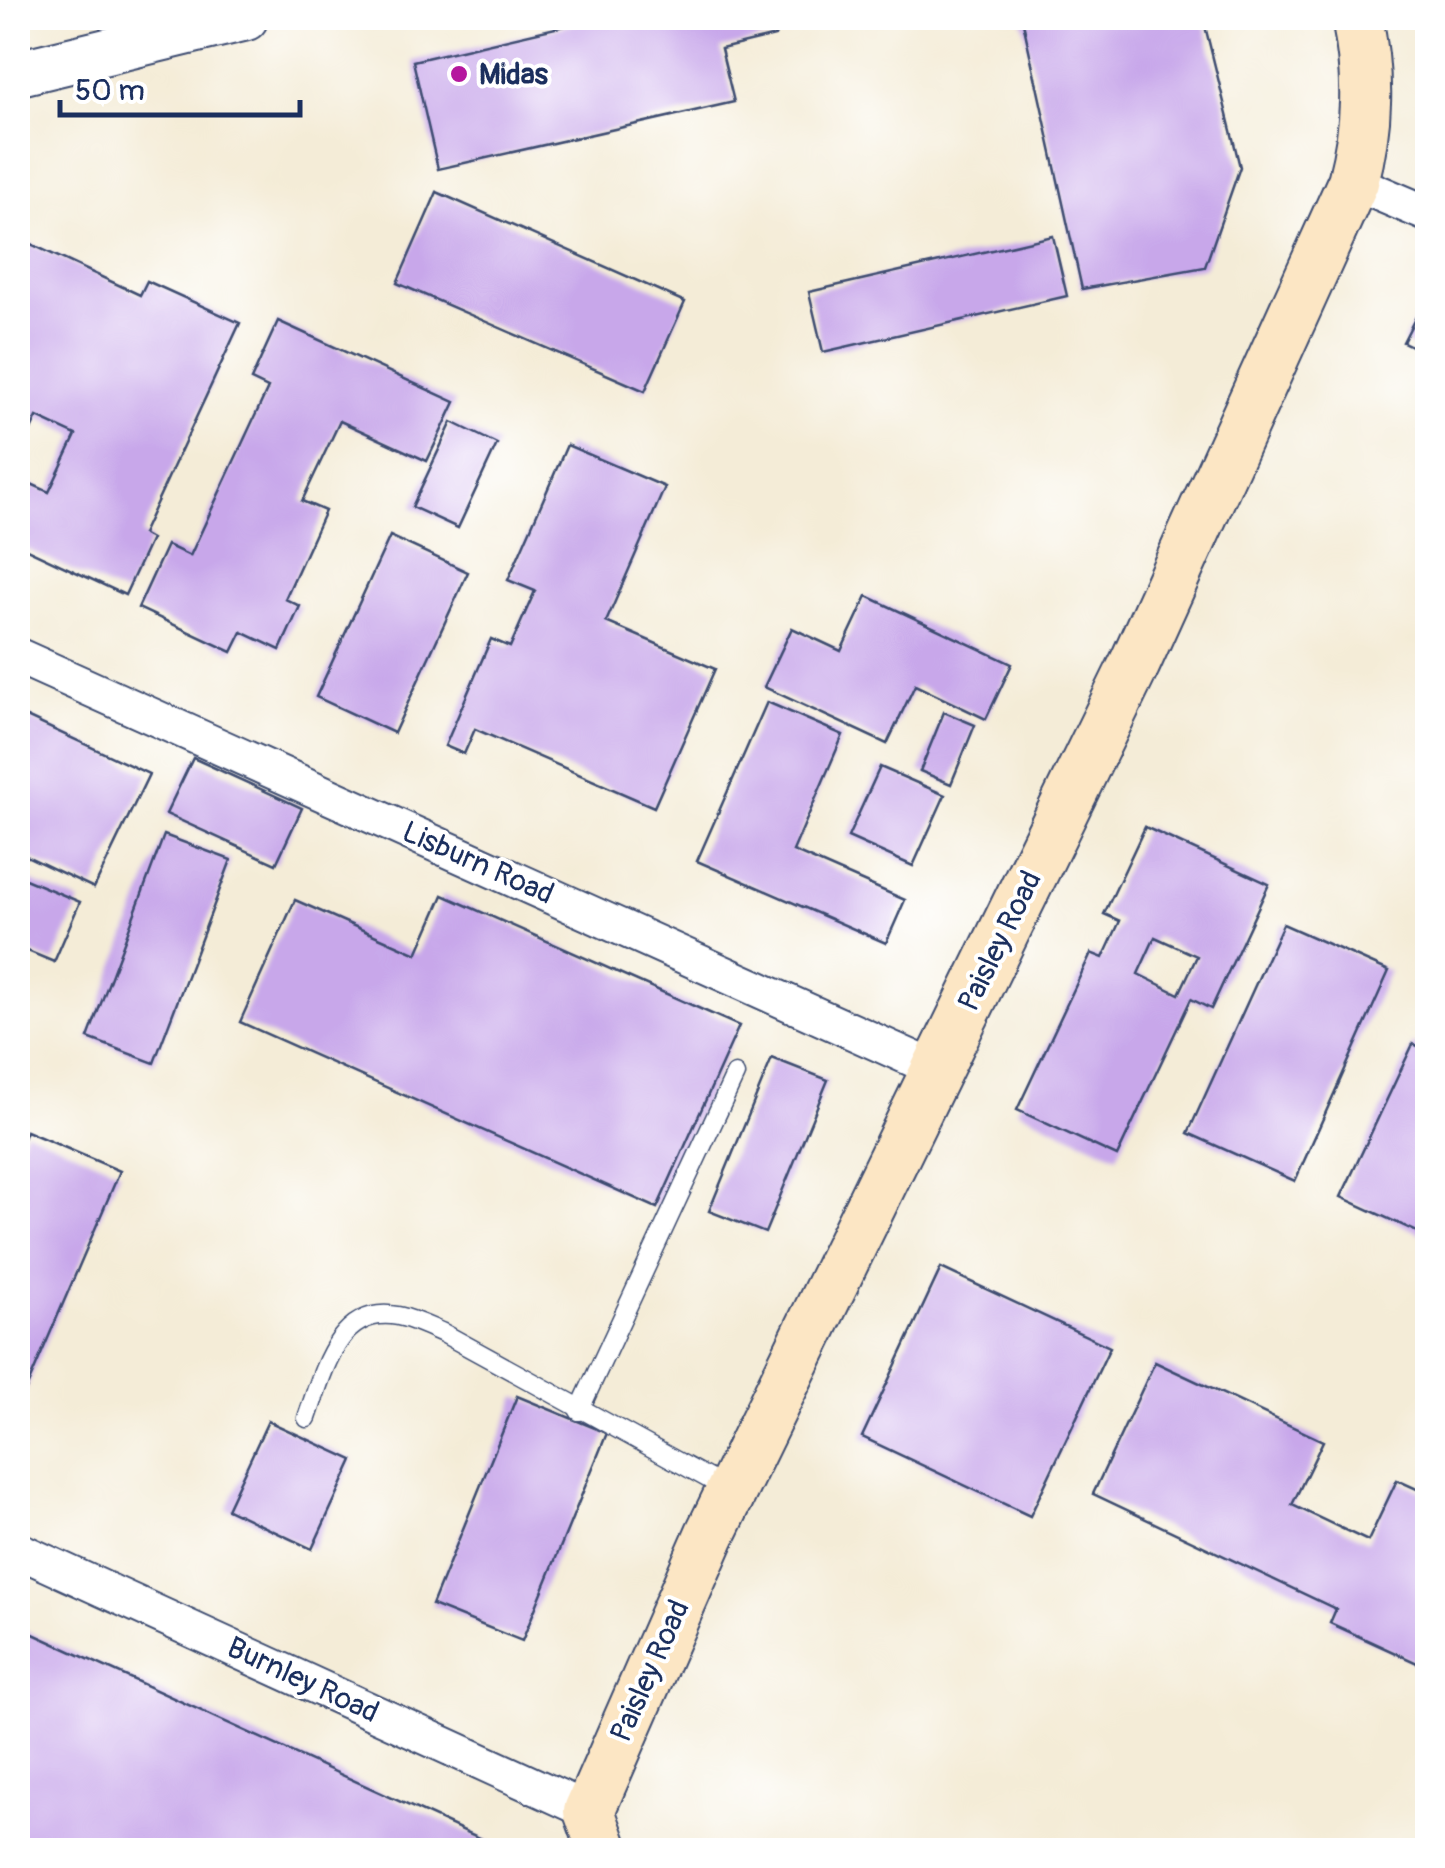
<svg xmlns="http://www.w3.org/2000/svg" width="1445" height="1868" font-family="Pangolin,sans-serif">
<rect width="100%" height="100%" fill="#fff"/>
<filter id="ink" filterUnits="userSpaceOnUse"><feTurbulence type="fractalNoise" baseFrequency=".01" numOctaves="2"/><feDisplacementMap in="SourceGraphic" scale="20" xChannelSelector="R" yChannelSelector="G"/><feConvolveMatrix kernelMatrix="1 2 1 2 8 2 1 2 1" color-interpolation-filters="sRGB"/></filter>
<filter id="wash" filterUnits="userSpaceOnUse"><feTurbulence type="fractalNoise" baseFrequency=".0048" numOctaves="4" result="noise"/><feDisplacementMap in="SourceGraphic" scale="40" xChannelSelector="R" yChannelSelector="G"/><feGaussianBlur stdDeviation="2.25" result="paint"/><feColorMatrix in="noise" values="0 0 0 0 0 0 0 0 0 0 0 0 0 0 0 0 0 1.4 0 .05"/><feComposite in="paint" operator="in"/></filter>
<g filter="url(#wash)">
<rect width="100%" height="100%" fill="#f4ecd7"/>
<g id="blocks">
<g fill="#c8a7ea" fill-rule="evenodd">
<polygon points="599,18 781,18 775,36 721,49 734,102 438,169 413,61"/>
<polygon points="1022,18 1203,18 1240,167 1205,267 1082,289"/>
<polygon points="437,192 685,302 645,391 397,283"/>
<polygon points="1053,236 1067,296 823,352 809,292"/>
<polygon points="18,238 140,295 147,281 240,323 142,534 151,539 125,595 18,545 18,506 29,483 49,492 76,435 37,417 18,459"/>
<polygon points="1428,293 1428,354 1403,342"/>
<polygon points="278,321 455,402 427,461 340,421 302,501 325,511 285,599 300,606 280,650 242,632 232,652 138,608 167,545 190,556 268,388 251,380"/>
<polygon points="452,422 497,444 458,528 412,507"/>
<polygon points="567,445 665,487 606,622 715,669 654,807 475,729 464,754 445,746 491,639 510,647 535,591 508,580"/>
<polygon points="390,536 468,572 394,733 316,697"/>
<polygon points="867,596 1012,664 986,719 915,685 887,744 764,687 792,628 841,651"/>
<polygon points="767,702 843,735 793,851 905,900 886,943 697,861"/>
<polygon points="944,712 975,725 951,784 920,771"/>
<polygon points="18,713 149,774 94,888 18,852"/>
<polygon points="193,758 302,808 276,864 166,814"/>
<polygon points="880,767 945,795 913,866 848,837"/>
<path d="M1145,827L1269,884L1211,1009L1191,999L1117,1156L1017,1110L1091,953L1103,958L1120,921L1104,914ZM1155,937L1197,956L1179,994L1138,974Z"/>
<polygon points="164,835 231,860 154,1063 88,1038"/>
<polygon points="18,876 80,902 54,962 18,947"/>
<polygon points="443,895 739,1026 657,1208 240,1022 295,900 417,954"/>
<polygon points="1283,924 1389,971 1295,1181 1188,1133"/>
<polygon points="1413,1044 1428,1050 1428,1237 1341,1197"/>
<polygon points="772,1058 828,1080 765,1233 709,1211"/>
<polygon points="26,1131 120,1171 18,1408 18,1151"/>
<polygon points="941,1268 1110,1347 1030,1516 862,1437"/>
<polygon points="1155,1362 1323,1441 1292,1505 1368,1541 1397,1480 1428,1494 1428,1668 1330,1623 1336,1609 1093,1494"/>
<polygon points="517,1396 607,1433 522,1641 432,1605"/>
<polygon points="268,1421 353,1460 312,1549 227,1509"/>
<polygon points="18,1627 506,1850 18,1850"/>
</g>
</g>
</g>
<g filter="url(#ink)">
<use href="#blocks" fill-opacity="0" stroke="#3c4b70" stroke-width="2.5"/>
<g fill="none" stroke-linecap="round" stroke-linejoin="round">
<defs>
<g id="service">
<polyline points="579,1411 735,1075"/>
<path d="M307,1418C322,1376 337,1304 398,1316C413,1319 429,1327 443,1333L731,1491"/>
</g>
<g id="minor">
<polyline points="1353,182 1428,214"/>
<polyline points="18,656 938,1070"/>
<polyline points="18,1550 589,1811"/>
</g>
<polyline id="tertiary" points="18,73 245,18"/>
<path id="secondary" d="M603,1850L589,1811L710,1535L1135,663L1353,182C1368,125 1369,76 1357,18"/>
</defs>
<use href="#service" stroke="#3c4b70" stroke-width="21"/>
<use href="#minor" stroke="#3c4b70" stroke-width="39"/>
<use href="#tertiary" stroke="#3c4b70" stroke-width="49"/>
<use href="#secondary" stroke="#3c4b70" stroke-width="54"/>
<use href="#service" stroke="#fff" stroke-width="18"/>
<use href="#minor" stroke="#fff" stroke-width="35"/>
<use href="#tertiary" stroke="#fff" stroke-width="45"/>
<use href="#secondary" stroke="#fce6c4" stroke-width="50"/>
</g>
</g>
<circle fill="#b5179e" stroke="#fff" stroke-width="4" cx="459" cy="74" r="10"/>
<g text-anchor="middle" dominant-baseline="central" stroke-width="8" stroke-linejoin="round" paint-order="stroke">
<g font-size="30" font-weight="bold" fill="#1b2f5e" stroke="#fff" text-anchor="start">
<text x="479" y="74">Midas</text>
</g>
<g font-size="30" fill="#1b2f5e" stroke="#fff">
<text transform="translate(478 863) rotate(24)">Lisburn Road</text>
<text transform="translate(1000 941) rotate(-64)">Paisley Road</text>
<text transform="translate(650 1671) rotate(-66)">Paisley Road</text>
<text transform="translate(303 1680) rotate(25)">Burnley Road</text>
</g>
</g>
<rect width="1445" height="1868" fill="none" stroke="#fff" stroke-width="60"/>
<path d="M60 100v15h240v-15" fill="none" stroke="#1b2f5e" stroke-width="5"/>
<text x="75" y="100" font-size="30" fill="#1b2f5e" stroke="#ffffff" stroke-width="8" paint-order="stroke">50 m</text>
</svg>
